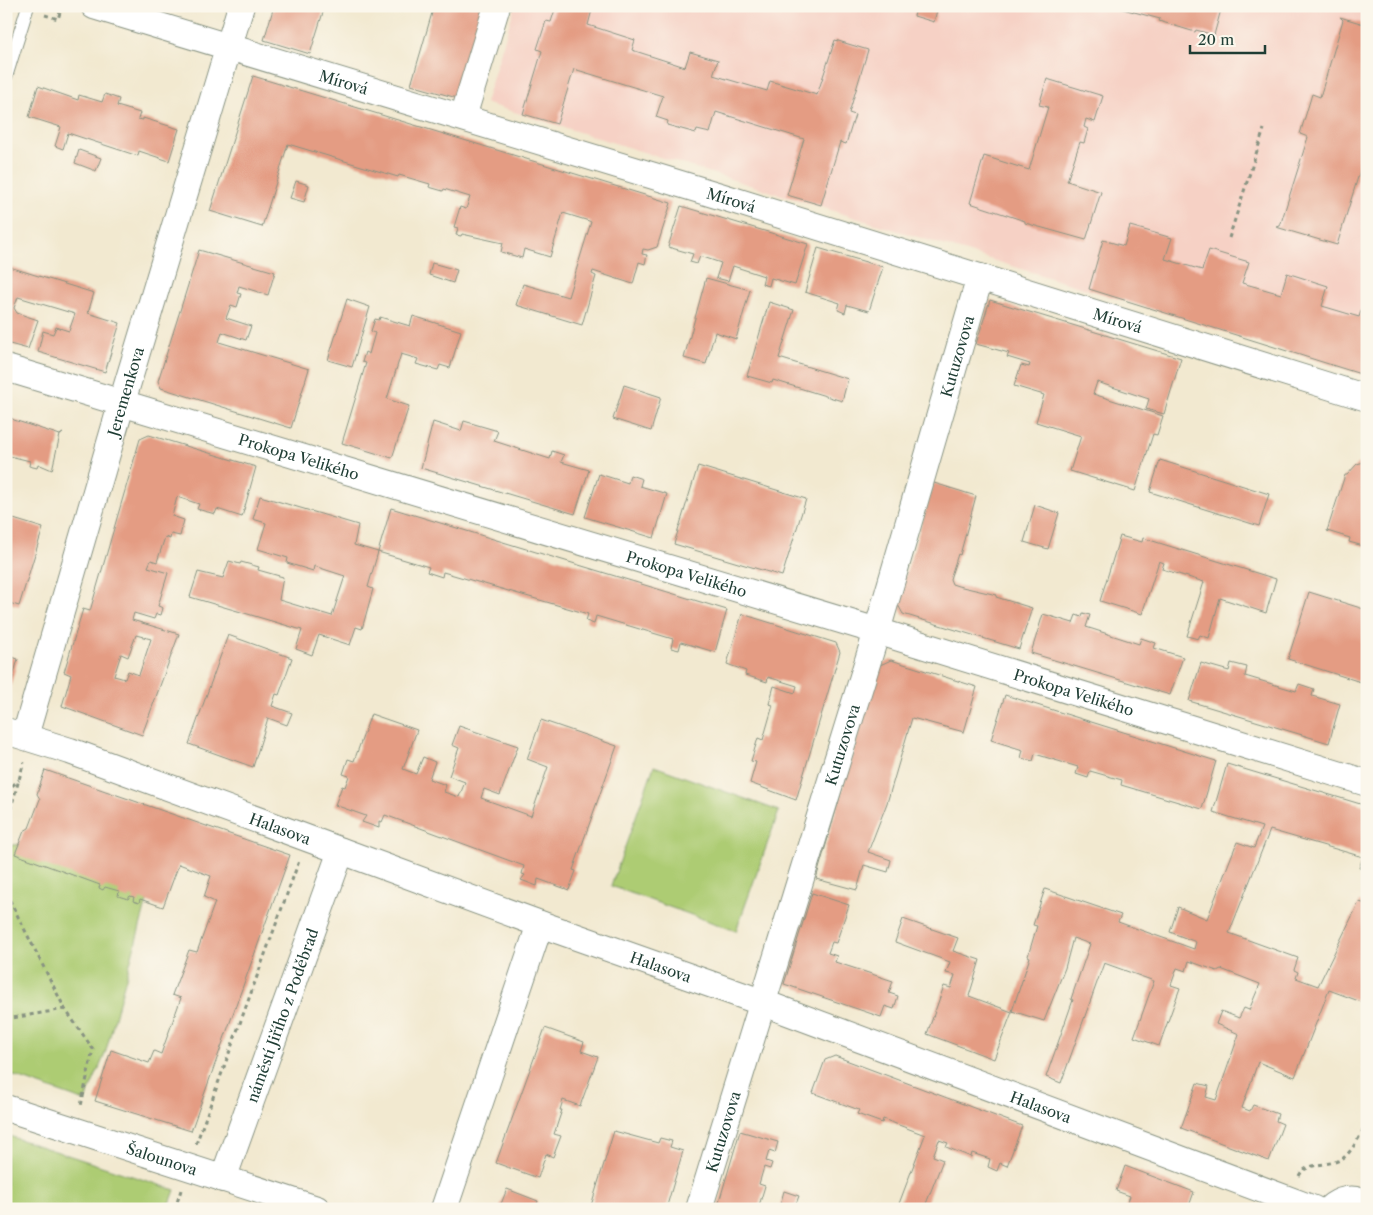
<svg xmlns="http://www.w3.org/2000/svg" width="1373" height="1215" font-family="'Libre Caslon Text',serif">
<rect width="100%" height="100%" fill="#fbf7ec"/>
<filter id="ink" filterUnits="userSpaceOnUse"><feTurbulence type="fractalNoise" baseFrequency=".02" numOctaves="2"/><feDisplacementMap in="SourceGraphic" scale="10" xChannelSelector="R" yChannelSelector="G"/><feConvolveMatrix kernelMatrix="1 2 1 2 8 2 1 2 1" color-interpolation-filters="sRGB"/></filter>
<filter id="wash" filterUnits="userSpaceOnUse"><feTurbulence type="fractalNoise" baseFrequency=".0096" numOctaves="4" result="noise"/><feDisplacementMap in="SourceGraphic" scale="20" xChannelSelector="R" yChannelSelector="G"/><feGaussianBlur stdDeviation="1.12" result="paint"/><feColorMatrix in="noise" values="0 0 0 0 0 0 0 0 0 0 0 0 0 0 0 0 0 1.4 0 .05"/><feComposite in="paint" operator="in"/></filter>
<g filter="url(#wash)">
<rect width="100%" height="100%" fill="#f2e9d0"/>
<polygon fill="#f6d1c5" points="515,6 1367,6 1367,376 485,103"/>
<g fill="#adcc73" stroke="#668454">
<polygon points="654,766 779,811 736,931 611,886"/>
<polygon points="20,844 150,890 105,1054 85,1101 6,1073 6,846"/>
<polygon points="6,1135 175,1190 168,1209 6,1209"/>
</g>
<g id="blocks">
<g fill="#e49c83" fill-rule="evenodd">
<polygon points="274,6 325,6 310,54 264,40"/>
<polygon points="434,6 488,6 457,98 411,85"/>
<polygon points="556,6 593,6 588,25 635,40 632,50 685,67 690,52 718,60 713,75 767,91 770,81 817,95 835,40 868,50 849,113 855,115 846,144 840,142 821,205 787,195 804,139 716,112 710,133 697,130 696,133 667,125 668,121 656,117 663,96 574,69 557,124 523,114 542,51 537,49 546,21 551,22"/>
<polygon points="917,6 937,10 934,22 914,16"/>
<polygon points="1112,6 1222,6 1214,35 1196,30 1195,32 1159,21 1160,19"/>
<polygon points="1340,17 1367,25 1367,148 1337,245 1276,227 1280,226 1308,137 1300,134 1312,94 1320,97 1343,20"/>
<polygon points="253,76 671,203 657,247 648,250 643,249 642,254 647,255 645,264 639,262 633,284 593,271 592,274 596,276 582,325 516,305 523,284 568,297 591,222 589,221 563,213 550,257 524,249 522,258 501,252 503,243 462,234 461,236 456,235 458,228 454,227 460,207 466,209 470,197 444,189 443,191 429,187 430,184 399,175 398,177 288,144 262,227 210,211"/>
<polygon points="1047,79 1103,96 1095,122 1086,119 1084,127 1088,129 1084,143 1080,142 1067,181 1101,192 1086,240 1025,223 1025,221 970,203 984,156 1029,170 1048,107 1039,105"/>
<polygon points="38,86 78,100 79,95 102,102 105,94 119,99 117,106 140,113 138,119 143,120 143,118 179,129 169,161 139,151 138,156 68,133 63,149 55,146 61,127 29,117"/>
<polygon points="79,150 101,158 96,171 75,163"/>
<polygon points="296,181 309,185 304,202 290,198"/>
<polygon points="681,206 808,244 795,285 771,278 769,286 762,284 764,276 733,266 728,281 716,278 721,263 700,256 697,264 690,262 693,254 668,247"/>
<polygon points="1130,226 1172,238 1165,259 1202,270 1209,250 1249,262 1242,283 1281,294 1287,273 1328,286 1322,306 1359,317 1365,298 1367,299 1367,376 1089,289 1103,240 1124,246"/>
<polygon points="818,248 883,267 869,311 847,305 845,313 838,310 840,303 805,292"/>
<polygon points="199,250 275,272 268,295 239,286 237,293 241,294 237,307 231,305 226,318 251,326 246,340 222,332 219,342 309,369 291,428 161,388 158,381"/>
<polygon points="432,263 457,270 453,283 429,275"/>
<polygon points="6,266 94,293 88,313 120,323 105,372 38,352 43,331 53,334 56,327 69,331 75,314 18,297 14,308 17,313 38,320 28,349 6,343"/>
<polygon points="706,278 750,290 736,339 715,332 706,364 684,358"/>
<polygon points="347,299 370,307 352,367 328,360"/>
<polygon points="990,300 1181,358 1164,414 1146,409 1149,399 1097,382 1093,394 1163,416 1157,435 1153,434 1135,491 1070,471 1081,436 1036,422 1044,395 1014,386 1021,365 1029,367 1030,364 1007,357 1009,353 976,344"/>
<polygon points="769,302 794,310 779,358 848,379 842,401 773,380 772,383 747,376"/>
<polygon points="413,316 461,331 450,368 440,365 438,370 416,364 418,359 401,354 387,399 409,406 392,458 342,443 366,363 362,362 365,352 369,354 375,333 371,331 375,319 379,320 380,317 410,326"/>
<polygon points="624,385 661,397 651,431 613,419"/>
<polygon points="6,412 10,414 10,417 14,420 60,435 63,433 60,435 52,470 38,464 37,468 29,466 30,461 6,455"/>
<polygon points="464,421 498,431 494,441 550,459 552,451 564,455 561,462 589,470 575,514 421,468 433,422 461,431"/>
<path d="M149,435L256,467L242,517L217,509L215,514L197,509L199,504L177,497L172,516L184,520L180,536L171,534L170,539L165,537L157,562L151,560L148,567L168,573L158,606L163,608L161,615L156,614L154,619L134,613L132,620L179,634L142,735L62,706L71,675L64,672L83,609L90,611L140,439ZM136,635L151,639L139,675L128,671L125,679L114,676L121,654L128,657Z"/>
<polygon points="1160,460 1269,494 1259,526 1150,492"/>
<polygon points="1367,461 1367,547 1349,542 1350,538 1327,531 1345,475 1347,475 1357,464"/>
<polygon points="698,466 806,499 782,576 674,544"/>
<polygon points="599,474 628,483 630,475 642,479 640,486 667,494 654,538 585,517"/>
<polygon points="934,483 976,496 960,555 958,554 950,579 952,584 958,586 997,595 996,597 1032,608 1019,649 903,614 897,603"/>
<polygon points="260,496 358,525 354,545 378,552 368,587 373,589 362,629 356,627 350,645 319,635 312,655 296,649 302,630 190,597 198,572 223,578 229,561 240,564 241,562 259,567 258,570 283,577 279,600 332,616 345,576 314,566 313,571 287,563 288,558 258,549 266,523 253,519"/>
<polygon points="1035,505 1059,513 1048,549 1024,542"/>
<polygon points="391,508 727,610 715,652 681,642 679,650 671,648 673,639 596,616 594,624 586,621 588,614 443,572 442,577 427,572 429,567 378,552"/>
<polygon points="7,517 43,528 19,606 6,602"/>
<polygon points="1120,536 1142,542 1143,538 1276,579 1266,613 1220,598 1209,638 1200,635 1198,639 1187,636 1204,582 1162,569 1164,563 1159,561 1142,614 1100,601"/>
<polygon points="1309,592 1367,610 1367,684 1288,659"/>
<polygon points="1083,613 1090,615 1086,627 1139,644 1141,638 1156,643 1154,648 1183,657 1170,695 1031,653 1043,614 1073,623 1076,615 1082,617"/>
<polygon points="742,614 836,643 840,652 796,800 750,783 756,762 751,761 758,738 763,740 773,705 769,704 774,686 795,693 797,686 768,677 767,682 745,675 746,671 727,664"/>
<polygon points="228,635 292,658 279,695 276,694 272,706 292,713 287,725 268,718 253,767 189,744"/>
<polygon points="6,655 18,659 7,698 6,698"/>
<polygon points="891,660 977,687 964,732 912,718 887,803 868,852 891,860 888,872 864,865 857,890 816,879 878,666"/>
<polygon points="1201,663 1229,671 1231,663 1247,667 1245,676 1296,691 1299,684 1314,689 1312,696 1340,704 1329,743 1189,701"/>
<polygon points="1005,695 1216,761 1202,809 1121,785 1122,780 1090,771 1088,778 1076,774 1078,767 1035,754 1033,761 1021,758 1023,750 991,740"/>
<polygon points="371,714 417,730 403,769 416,774 423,757 435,762 429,779 446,785 444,792 459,797 465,782 449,776 459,748 452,745 459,726 518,746 500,795 484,789 481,798 531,816 548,767 527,759 541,720 617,746 573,870 576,871 569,890 538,879 537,886 521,880 525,875 522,874 524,866 385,815 382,822 379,821 379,828 362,822 366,816 335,805 342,786 345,787 349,776 343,774 348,759 354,761"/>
<polygon points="1227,764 1367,806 1367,870 1359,868 1363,857 1270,830 1229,933 1298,958 1294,970 1298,972 1296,978 1318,986 1359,902 1367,904 1367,1004 1329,990 1295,1077 1258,1062 1242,1108 1250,1111 1253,1105 1278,1114 1276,1121 1283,1124 1269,1161 1181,1128 1197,1083 1209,1086 1206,1097 1216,1100 1239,1034 1216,1024 1221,1011 1239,1018 1244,1008 1249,1010 1260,984 1221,969 1217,971 1189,961 1186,971 1177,968 1171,985 1180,988 1159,1046 1134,1037 1154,981 1104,963 1061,1083 1046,1077 1073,1000 1071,999 1090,944 1073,938 1065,968 1044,1021 1012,1011 1030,957 1028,956 1037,926 1033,925 1045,889 1121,915 1118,922 1194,949 1196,942 1170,932 1178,907 1207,919 1237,842 1254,848 1262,827 1213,812"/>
<polygon points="45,770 290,855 191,1131 95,1101 111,1050 149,1063 154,1051 161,1054 181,998 172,995 189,950 197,952 215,902 204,897 211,876 179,864 163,907 140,899 139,903 133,901 134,897 130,896 128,899 118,896 119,891 105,887 103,890 99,888 100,885 15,854 24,831 29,828 40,799 37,794"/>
<polygon points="812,893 849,905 836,943 832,942 828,953 837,956 835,962 893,981 889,993 898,996 894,1009 885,1006 881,1017 784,984"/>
<polygon points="903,919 958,938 953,951 980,960 969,996 1012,1012 994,1059 927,1034 944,986 951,988 955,975 946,973 950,962 895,942"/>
<polygon points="545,1028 584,1042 581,1051 598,1057 580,1106 563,1100 560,1110 562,1110 554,1134 561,1136 553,1157 546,1154 538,1178 496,1163"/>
<polygon points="835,1056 1022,1126 1007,1166 1000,1163 997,1171 988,1167 990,1159 972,1153 971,1157 946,1147 948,1143 939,1140 933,1156 943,1160 924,1209 897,1209 925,1135 883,1119 882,1123 857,1114 859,1110 813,1093 825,1060"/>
<polygon points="614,1131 658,1143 660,1138 672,1141 670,1147 683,1151 666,1209 590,1209"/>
<polygon points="740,1131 778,1142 775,1153 769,1151 766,1161 772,1163 770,1169 764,1167 759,1184 765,1186 758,1209 717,1209"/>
<polygon points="1125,1166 1194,1192 1188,1209 1125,1209 1130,1196 1116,1191"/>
<polygon points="507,1189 538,1201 535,1209 499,1209"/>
<polygon points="784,1191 799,1196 794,1209 779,1209"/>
</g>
</g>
</g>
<g filter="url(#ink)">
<use href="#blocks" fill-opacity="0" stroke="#889382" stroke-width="1"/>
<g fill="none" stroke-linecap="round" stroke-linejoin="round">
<defs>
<polyline id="service" points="6,77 28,6"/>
<g id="minor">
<path id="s1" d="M94,6L723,197L1367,398"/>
<polyline points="463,117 497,6"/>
<path id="s2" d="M6,368L877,631L1367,783"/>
<path id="s3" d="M6,731L70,751L540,924L761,1002L1314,1209"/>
<path id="s4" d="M25,736L122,402L241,6"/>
<path id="s5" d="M6,1108L317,1209"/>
<path id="s6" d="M223,1179L341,851"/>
<polyline points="444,1209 540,924"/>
<path id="s7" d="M699,1209L877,631L980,277"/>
<path d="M1329,1209C1339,1199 1354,1196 1367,1204"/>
</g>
</defs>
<use href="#service" stroke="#889382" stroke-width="14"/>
<use href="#minor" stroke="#889382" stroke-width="28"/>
<g stroke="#889382" stroke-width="3" stroke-dasharray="4 4" stroke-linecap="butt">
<polyline points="45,15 58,19 62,6"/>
<polyline points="1229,238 1264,129"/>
<polyline points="6,791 19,780"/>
<polyline points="6,825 24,762"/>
<polyline points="6,893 65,1009 93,1049 81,1106"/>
<polyline points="6,1019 65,1009"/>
<polyline points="196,1144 299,861"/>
<path d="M1299,1176C1306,1161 1329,1167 1342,1159C1353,1151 1360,1135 1367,1123"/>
<polyline points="175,1209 181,1190"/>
</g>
<use href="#service" stroke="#fff" stroke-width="12"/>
<use href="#minor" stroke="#fff" stroke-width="26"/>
</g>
</g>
<g text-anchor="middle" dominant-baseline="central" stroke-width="5" stroke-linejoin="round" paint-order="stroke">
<g font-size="15" fill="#1f3d34" stroke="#fbf7ec">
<text stroke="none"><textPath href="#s1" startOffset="261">Mírová</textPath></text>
<text stroke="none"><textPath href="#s1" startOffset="666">Mírová</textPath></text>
<text stroke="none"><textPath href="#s1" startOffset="1071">Mírová</textPath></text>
<text stroke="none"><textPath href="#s7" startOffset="891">Kutuzovova</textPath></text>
<text stroke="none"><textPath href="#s4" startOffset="359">Jeremenkova</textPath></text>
<text stroke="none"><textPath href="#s2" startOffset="306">Prokopa Velikého</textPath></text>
<text stroke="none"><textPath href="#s2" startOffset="711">Prokopa Velikého</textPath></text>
<text stroke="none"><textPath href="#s2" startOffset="1116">Prokopa Velikého</textPath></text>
<text stroke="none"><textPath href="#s7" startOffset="486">Kutuzovova</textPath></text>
<text stroke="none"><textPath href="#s3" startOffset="291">Halasova</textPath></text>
<text stroke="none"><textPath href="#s3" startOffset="696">Halasova</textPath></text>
<text stroke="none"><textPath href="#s6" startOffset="174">náměstí Jiřího z Poděbrad</textPath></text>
<text stroke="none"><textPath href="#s3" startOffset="1101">Halasova</textPath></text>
<text stroke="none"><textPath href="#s7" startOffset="81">Kutuzovova</textPath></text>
<text stroke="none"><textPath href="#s5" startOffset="164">Šalounova</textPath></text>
</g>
</g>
<rect width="1373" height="1215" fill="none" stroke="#fbf7ec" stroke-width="25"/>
<path d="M1190 45v8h75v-8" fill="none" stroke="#1f3d34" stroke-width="2.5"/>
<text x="1198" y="45" font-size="15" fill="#1f3d34" stroke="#fbf7ec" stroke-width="4" paint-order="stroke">20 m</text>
</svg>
